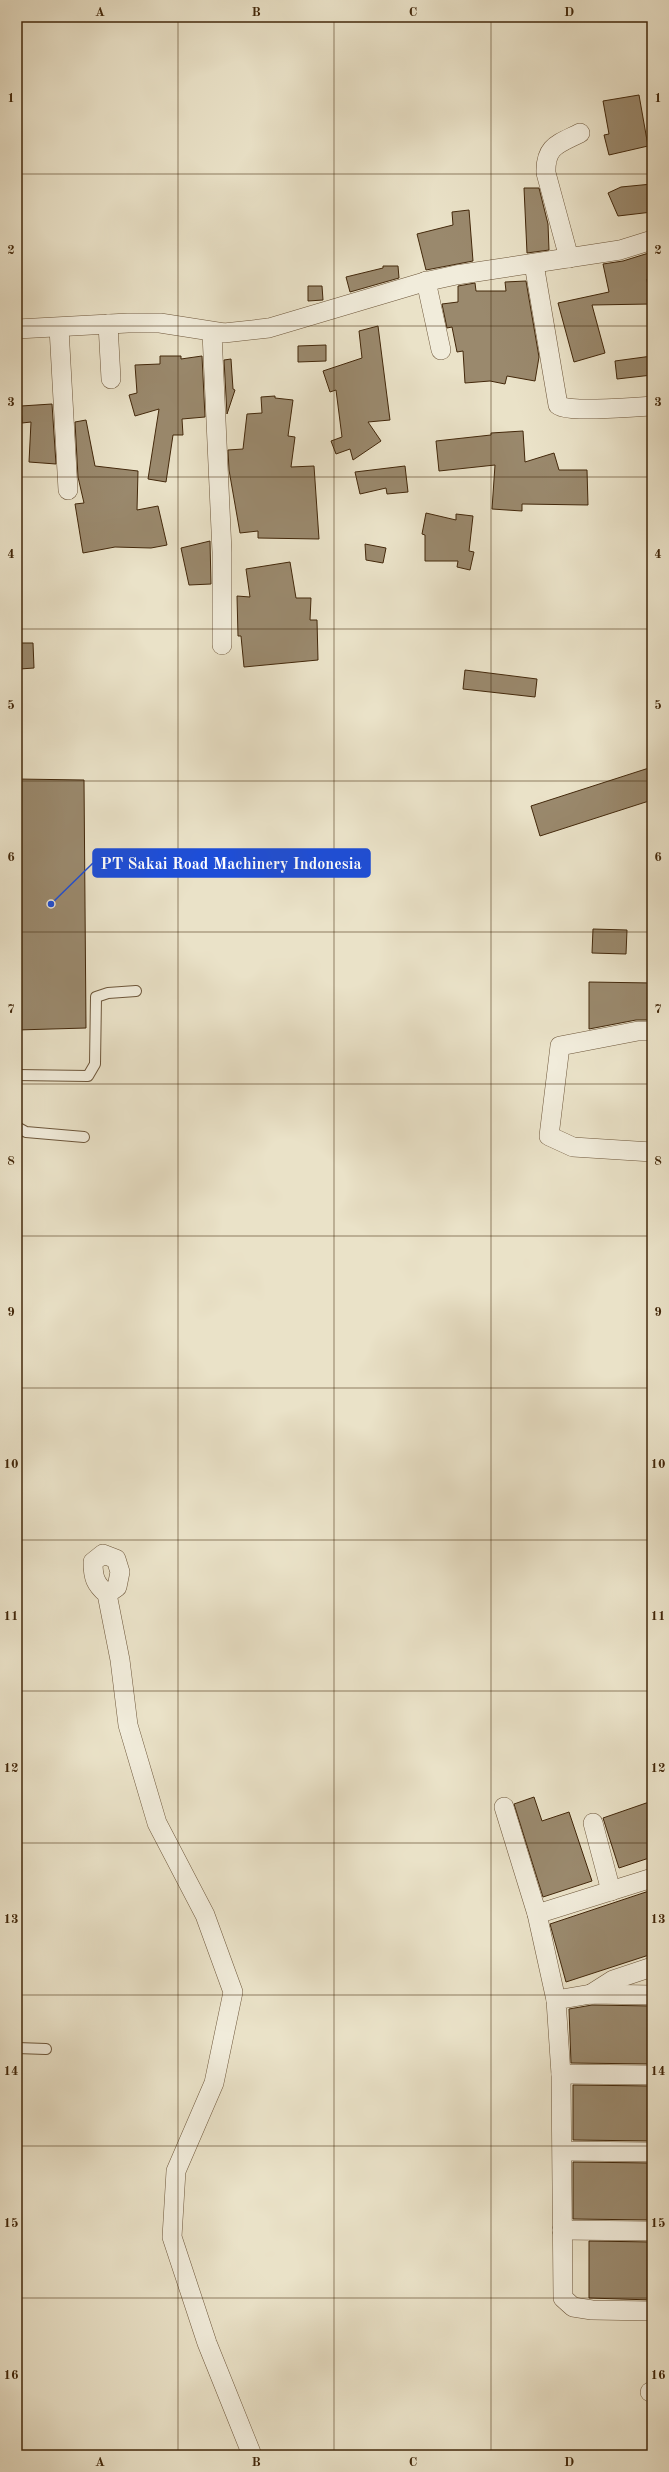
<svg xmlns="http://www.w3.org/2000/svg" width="669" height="2472" font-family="'Old Standard TT',serif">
<rect width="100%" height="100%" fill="#eae2c8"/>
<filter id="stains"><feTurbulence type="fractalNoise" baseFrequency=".005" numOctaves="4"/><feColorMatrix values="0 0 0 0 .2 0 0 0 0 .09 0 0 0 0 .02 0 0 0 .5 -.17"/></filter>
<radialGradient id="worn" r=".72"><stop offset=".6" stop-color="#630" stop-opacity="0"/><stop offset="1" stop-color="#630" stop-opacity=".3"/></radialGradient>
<g fill="#9a896d" stroke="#43280b">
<polygon points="639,95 648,146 609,155 604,135 609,134 603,101"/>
<polygon points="652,184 652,212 618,216 608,193 621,187"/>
<polygon points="524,188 539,188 548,224 549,250 527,253"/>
<polygon points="469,210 473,261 426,270 417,234 453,225 452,212"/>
<polygon points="652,252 652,277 647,279 650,304 592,305 605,353 574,362 558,303 609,292 603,264 623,261"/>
<polygon points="383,266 398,266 399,278 350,292 346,277 383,268"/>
<polygon points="526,281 539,357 535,381 507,376 505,384 490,381 465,383 463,351 457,352 452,327 447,328 442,304 458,302 458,286 475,283 476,291 506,291 505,282"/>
<polygon points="308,286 322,286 323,300 308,301"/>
<polygon points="378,326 390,420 368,422 381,441 353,460 350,449 336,454 331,441 342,437 336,390 330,392 323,371 362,358 359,331"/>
<polygon points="326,345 326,361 298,362 298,346"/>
<polygon points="160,356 181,356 181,359 202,356 205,417 182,419 183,435 173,435 166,482 148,479 159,409 135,416 129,395 137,393 135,365 160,364"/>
<polygon points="652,356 652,375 617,379 615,361"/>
<polygon points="231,359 233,389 235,390 227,414 224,360"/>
<polygon points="275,396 275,398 293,400 288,436 295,437 291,467 314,466 319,539 258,538 258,531 240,533 229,470 228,450 243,449 247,414 262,413 261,397"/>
<polygon points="52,404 56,464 29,462 31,422 22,423 21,406"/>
<polygon points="86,420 95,466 138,471 137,510 158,506 167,545 151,548 115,547 83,553 75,504 84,503 78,477 75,422"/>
<polygon points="523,431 525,462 554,453 559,470 587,470 588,505 522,504 522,511 492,509 495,465 439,471 436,441 491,435 491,433"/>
<polygon points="405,466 408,492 387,494 386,488 360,494 355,472"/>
<polygon points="426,513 456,520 456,514 473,516 469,551 474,552 470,570 457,567 458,561 425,561 425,535 422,534"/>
<polygon points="210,541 211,584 189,585 181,548"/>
<polygon points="365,544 386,548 383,563 366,560"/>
<polygon points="290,562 296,598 311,598 310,620 317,620 318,660 244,667 241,636 238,636 237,596 250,597 246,569"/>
<polygon points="19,643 33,643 34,668 20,669"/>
<polygon points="465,670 537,679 535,697 463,689"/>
<polygon points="652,767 652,800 540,836 531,806"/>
<polygon points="17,779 84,780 86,1028 17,1030"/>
<polygon points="593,929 627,930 626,954 592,953"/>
<polygon points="589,982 652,983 651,1020 636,1020 589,1029"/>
<polygon points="534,1797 542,1821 569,1812 592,1881 543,1897 514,1804"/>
<polygon points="652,1801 652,1857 619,1868 603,1818"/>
<polygon points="652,1890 652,1954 566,1982 550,1924"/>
<polygon points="592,2005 652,2006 652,2064 571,2063 569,2009"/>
<polygon points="573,2085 652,2086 652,2141 573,2140"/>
<polygon points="573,2162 652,2163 652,2220 573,2219"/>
<polygon points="589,2241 652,2242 652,2300 589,2298"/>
</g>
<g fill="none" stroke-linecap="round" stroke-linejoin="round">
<defs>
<g id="service">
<polyline points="17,1075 88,1076 95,1064 96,997 108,993 136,991"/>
<polyline points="17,1127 26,1132 84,1137"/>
<polyline points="17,2048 46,2049"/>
</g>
<g id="minor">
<path d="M569,258L546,173C545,146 558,144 580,133"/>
<path d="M534,264L558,405C566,413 637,407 652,406"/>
<polyline points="426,281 441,350"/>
<polyline points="108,324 111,379"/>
<polyline points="59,328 68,490"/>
<polyline points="17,329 128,323 160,323 224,333 269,328 424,282 456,275 620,250 652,240"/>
<polyline points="212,333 222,552 222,645"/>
<polyline points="652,1031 638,1031 560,1046 549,1136 573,1147 652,1152"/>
<path d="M107,1594L117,1587L120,1572L116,1559L103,1554L93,1562C93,1577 95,1584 107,1594L120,1660L128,1725L157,1823L205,1915L233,1992L214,2083L176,2171L172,2237L207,2343L252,2455"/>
<polyline points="504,1807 537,1914 556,2000"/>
<polyline points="593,1823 611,1891"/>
<polyline points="537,1914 652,1878"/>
<polyline points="591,1994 613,1980 652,1967"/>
<polyline points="652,1995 591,1994 556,2000 561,2074 563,2298 573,2307 592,2310 652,2311"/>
<polyline points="561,2074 652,2075"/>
<polyline points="563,2151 652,2152"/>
<polyline points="562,2230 652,2231"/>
<polyline points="650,2392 652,2392"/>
</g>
</defs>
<use href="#service" stroke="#6d563a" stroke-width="12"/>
<use href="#minor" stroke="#6d563a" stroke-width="20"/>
<use href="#service" stroke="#f1ecdb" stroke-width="10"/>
<use href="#minor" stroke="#f1ecdb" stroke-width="19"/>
</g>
<path fill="none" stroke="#43280b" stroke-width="1" stroke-opacity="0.55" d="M178,17V2455M334,17V2455M491,17V2455M17,174H652M17,326H652M17,477H652M17,629H652M17,781H652M17,932H652M17,1084H652M17,1236H652M17,1388H652M17,1540H652M17,1691H652M17,1843H652M17,1995H652M17,2146H652M17,2298H652"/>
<path fill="none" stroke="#1d4ed8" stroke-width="1.5" d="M51 904L93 863"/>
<circle fill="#1d4ed8" stroke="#f1ecdb" stroke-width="1.5" cx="51" cy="904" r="4"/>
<rect fill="#1d4ed8" stroke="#1d4ed8" stroke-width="1.5" x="93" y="849" width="277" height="28" rx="4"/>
<g font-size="16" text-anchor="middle" font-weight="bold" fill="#fff">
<text x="231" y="869">PT Sakai Road Machinery Indonesia</text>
</g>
<rect width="669" height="2472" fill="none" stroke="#eae2c8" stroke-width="44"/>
<rect x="22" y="22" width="625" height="2428" fill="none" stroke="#43280b" stroke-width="1.5"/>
<g font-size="13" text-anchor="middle" font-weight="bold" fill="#43280b">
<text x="100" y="16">A</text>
<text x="256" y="16">B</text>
<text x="413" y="16">C</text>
<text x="569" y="16">D</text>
<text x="11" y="102">1</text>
<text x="658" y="102">1</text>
<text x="11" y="254">2</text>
<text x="658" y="254">2</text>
<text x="11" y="406">3</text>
<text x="658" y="406">3</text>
<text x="11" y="558">4</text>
<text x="658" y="558">4</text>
<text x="11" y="709">5</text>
<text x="658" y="709">5</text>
<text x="11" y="861">6</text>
<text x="658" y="861">6</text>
<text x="11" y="1013">7</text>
<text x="658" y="1013">7</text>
<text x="11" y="1165">8</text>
<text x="658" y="1165">8</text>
<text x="11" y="1316">9</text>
<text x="658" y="1316">9</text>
<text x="11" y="1468">10</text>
<text x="658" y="1468">10</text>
<text x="11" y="1620">11</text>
<text x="658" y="1620">11</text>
<text x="11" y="1772">12</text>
<text x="658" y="1772">12</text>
<text x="11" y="1923">13</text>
<text x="658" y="1923">13</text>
<text x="11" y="2075">14</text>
<text x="658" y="2075">14</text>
<text x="11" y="2227">15</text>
<text x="658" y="2227">15</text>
<text x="11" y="2379">16</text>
<text x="658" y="2379">16</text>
<text x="100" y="2466">A</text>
<text x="256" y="2466">B</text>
<text x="413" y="2466">C</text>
<text x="569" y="2466">D</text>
</g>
<rect width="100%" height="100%" filter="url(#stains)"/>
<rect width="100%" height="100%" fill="url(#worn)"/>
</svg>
